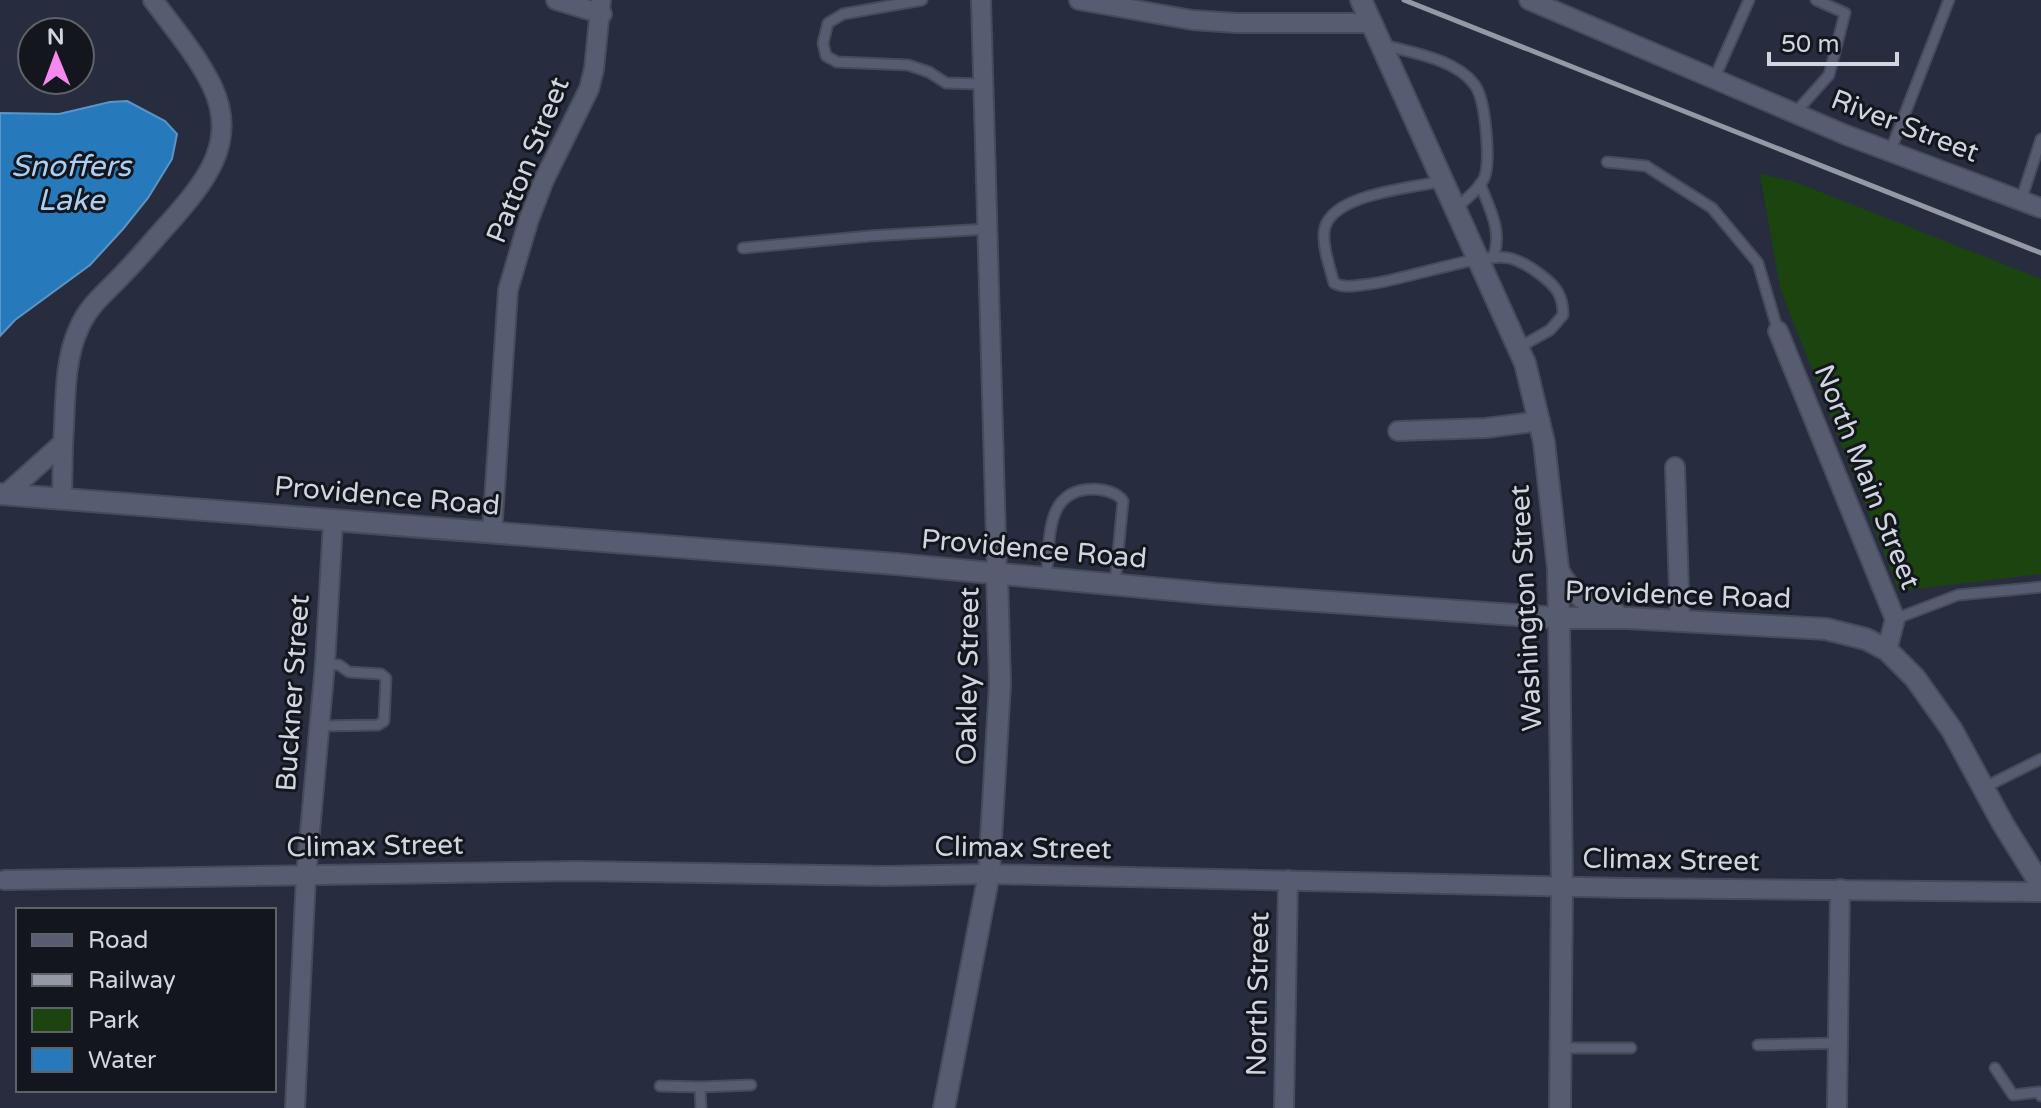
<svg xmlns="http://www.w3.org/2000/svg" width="2041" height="1108" font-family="'Varela Round',sans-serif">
<rect width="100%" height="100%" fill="#272d3e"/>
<polygon fill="#1c440f" points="1760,174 1795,182 2041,279 2041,574 1899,591 1780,288"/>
<polygon fill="#267abb" stroke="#5995c6" stroke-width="2" points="127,101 165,121 177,134 172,159 148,198 123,229 90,265 15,320 0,336 0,113 59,114 110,102"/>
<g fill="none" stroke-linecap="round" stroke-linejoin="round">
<defs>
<g id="service">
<polyline points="922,0 843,14 828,23 823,43 826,56 837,62 908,65 929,72 946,83 982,84"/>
<path d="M1384,45C1413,53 1455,59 1474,84C1486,98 1490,159 1485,176C1481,188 1465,200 1456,208"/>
<polyline points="1714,79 1749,0"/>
<polyline points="1795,113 1829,75 1845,13 1816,0"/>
<polyline points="1890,152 1949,0"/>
<polyline points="1607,162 1646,166 1712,208 1758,263 1778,331"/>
<path d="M1443,181C1412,188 1326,194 1324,233C1323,249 1330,268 1334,283C1345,289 1358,285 1370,284C1404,280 1482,252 1509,258C1521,261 1532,268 1541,275C1557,287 1563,296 1563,315L1550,330L1518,348"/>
<path d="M1480,184C1490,209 1503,232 1493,258"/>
<polyline points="2021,200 2041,139"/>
<polyline points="743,248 870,236 987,229"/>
<path d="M1046,578C1051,541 1043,489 1094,489C1105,490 1117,492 1123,501L1115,584"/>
<polyline points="1895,619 1958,595 2041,587"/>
<polyline points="320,726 378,725 384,721 386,678 381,674 349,672 339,665 325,664"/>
<polyline points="1983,788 2041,759"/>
<polyline points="1758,1045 1839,1043"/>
<polyline points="1560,1048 1631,1048"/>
<polyline points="1995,1068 2013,1095 2039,1092 2041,1096"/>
<polyline points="660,1086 700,1087"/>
<polyline points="701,1108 700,1087 751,1085"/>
</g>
<g id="minor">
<polyline points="556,0 602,14"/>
<polyline points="981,0 997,574"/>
<polyline points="1079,0 1192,20 1237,23 1371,23"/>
<polyline points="1529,0 1846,135 2041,208"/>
<polyline points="1778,331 1895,619 1887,650"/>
<polyline points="1398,431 1486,428 1540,421"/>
<polyline points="1675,467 1680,621"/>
<path d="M5,495L63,443C66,406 63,362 79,328C89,304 108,291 125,272C141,256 155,238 170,222C205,182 239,142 212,86C197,55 173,27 153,0"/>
<polyline points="62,499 63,443"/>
<polyline points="492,533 508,290 529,219 544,180 589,89 594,69 601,0"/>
<polyline points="5,880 578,871 886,876 989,874 1626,888 2041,892"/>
<polyline points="295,1108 306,876 325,664 333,522"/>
<polyline points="1284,1108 1288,880"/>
<polyline points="1837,1108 1840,889"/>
</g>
<g id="tertiary">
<polyline points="1361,0 1525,363 1544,442 1558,568 1559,618 1562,886 1560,1108"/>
<polyline points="0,494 896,564 1216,594 1559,618 1627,618 1826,629 1866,639 1887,650 1915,678 1952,730 2003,824 2041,885"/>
<path d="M1558,570C1570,595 1591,604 1616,614"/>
<polyline points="944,1108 989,874 1000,684 997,574"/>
</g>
</defs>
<use href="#service" stroke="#464b59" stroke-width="13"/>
<use href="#minor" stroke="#464b59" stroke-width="22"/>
<use href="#tertiary" stroke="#464b59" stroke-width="24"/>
<use href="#service" stroke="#565d70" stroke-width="9"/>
<use href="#minor" stroke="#565d70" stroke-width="18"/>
<use href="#tertiary" stroke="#565d70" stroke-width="20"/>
<polyline stroke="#9499a6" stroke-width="5" points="1404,0 2041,253"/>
</g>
<g text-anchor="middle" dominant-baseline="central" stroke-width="6" stroke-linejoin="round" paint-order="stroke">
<g font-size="28" fill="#d1d5e0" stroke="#13161d">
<text transform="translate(1905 126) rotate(21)">River Street</text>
<text transform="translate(528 160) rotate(-68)">Patton Street</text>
<text transform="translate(1867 477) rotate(68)">North Main Street</text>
<text transform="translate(387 496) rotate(5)">Providence Road</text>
<text transform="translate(1034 549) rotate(5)">Providence Road</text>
<text transform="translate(1678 595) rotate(2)">Providence Road</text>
<text transform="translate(1526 608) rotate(-93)">Washington Street</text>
<text transform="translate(968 676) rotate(-89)">Oakley Street</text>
<text transform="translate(293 693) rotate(-86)">Buckner Street</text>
<text transform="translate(375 846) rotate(-1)">Climax Street</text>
<text transform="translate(1023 848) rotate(1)">Climax Street</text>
<text transform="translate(1671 860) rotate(1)">Climax Street</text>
<text transform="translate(1258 994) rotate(-89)">North Street</text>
</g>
<g font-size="30" font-style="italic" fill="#aacff2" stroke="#13161d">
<text x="71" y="166">Snoffers<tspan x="71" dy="34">Lake</tspan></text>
</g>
</g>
<rect x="16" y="908" width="260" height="184" fill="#13161d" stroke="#5f626b" stroke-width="2"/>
<rect x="32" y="934" width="40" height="12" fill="#565d70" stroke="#5f626b" stroke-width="2"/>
<text x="88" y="948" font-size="24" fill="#d1d5e0">Road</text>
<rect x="32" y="974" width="40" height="12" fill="#9499a6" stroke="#5f626b" stroke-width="2"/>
<text x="88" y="988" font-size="24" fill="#d1d5e0">Railway</text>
<rect x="32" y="1008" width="40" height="24" fill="#1c440f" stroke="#5f626b" stroke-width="2"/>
<text x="88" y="1028" font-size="24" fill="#d1d5e0">Park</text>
<rect x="32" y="1048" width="40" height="24" fill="#267abb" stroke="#5f626b" stroke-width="2"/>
<text x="88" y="1068" font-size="24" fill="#d1d5e0">Water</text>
<g transform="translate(56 56) rotate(359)"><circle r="38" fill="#13161d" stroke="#5f626b" stroke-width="2"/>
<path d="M0-6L14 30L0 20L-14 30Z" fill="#f589ef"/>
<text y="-12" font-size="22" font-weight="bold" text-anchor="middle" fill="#d1d5e0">N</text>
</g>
<path d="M1769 52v12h128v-12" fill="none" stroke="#d1d5e0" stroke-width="4"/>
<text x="1781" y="52" font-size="24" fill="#d1d5e0" stroke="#13161d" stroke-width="6" paint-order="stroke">50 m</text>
</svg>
